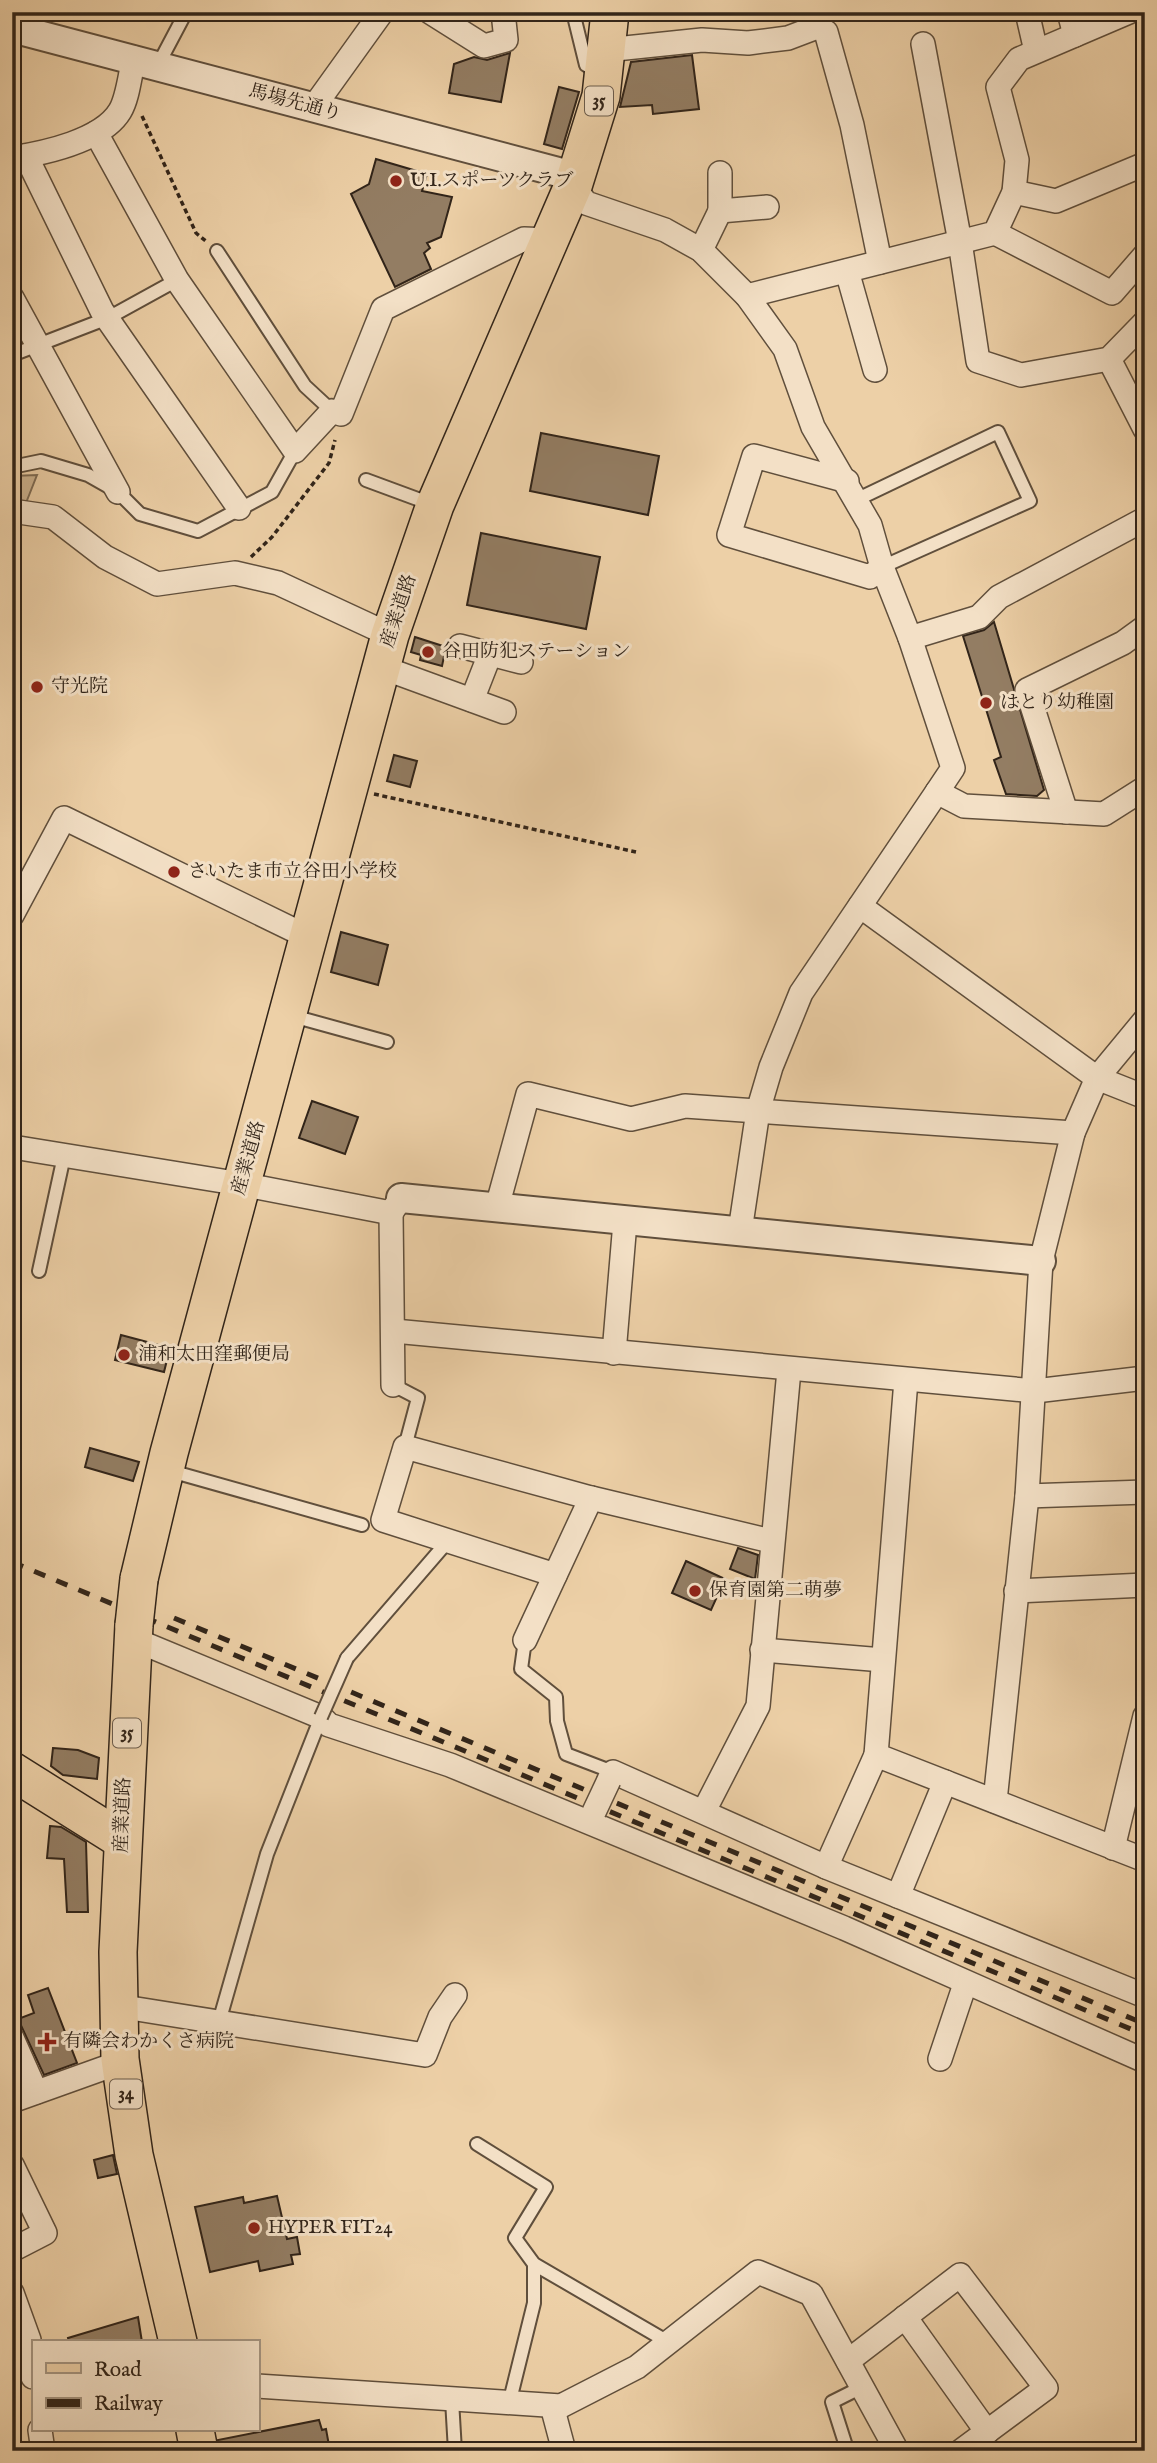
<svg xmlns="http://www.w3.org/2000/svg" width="1157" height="2463" font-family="'IM FELL English','Noto Serif JP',serif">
<rect width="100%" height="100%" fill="#edd0a7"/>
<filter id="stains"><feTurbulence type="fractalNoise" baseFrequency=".00286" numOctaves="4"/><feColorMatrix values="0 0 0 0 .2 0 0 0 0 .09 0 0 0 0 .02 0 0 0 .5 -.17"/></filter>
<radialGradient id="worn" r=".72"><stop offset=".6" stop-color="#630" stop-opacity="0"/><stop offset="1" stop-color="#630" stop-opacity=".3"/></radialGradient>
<polygon fill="#cdb38f" stroke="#7f6c54" stroke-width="2" points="37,475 24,508 12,506 12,476"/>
<g fill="#937d63" stroke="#312419" stroke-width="2">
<polygon points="510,53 501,102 449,93 454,64 474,57 487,60"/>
<polygon points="692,55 699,109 653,114 652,105 620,107 631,62"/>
<polygon points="559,87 579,92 562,149 544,144"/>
<polygon points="376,159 427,174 422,191 452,197 441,237 427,243 430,248 424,253 431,269 395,287 351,194 369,184"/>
<polygon points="541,433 659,456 648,515 530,491"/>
<polygon points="481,533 600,557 586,629 467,605"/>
<polygon points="994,622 1044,790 1037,796 1006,794 994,760 1001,757 963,636 984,630"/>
<polygon points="415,637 446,647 442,666 420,660 421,655 411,652"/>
<polygon points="394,755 417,761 410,787 387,781"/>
<polygon points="341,932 388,945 378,985 331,972"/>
<polygon points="312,1101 358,1117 345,1154 299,1138"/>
<polygon points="121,1335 170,1348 164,1372 115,1360"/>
<polygon points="90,1448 139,1462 133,1481 85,1467"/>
<polygon points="738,1548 758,1555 755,1579 730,1569"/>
<polygon points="686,1561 725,1579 711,1610 672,1593"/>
<polygon points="53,1748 78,1750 99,1758 97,1779 63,1775 51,1766"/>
<polygon points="50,1826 61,1827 86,1842 88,1912 67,1912 64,1859 47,1858"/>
<polygon points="48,1988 77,2063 44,2075 18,2019 34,2013 28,1995"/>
<polygon points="113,2155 117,2174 98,2178 94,2160"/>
<polygon points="277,2196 287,2239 297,2237 300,2254 291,2255 293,2264 260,2271 258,2261 210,2272 195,2207 243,2197 244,2203"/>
<polygon points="138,2317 142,2342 69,2342 68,2338"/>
<polygon points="319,2420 322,2430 326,2429 330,2451 219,2451 218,2440"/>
</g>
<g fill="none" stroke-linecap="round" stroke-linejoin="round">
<defs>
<g id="service">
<polyline points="573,12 586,65 599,72"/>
<polyline points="158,65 186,12"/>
<polyline points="217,251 305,386 332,411"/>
<polyline points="12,355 108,318 177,280"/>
<polyline points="12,467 41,461 88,475 118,492 140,514 198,531 272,492 295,451"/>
<polyline points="366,480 431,504"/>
<polyline points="858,499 998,432 1030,501 882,567"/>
<polyline points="289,1015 387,1042"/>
<polyline points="39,1271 64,1156"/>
<polyline points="393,1385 418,1398 405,1447"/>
<polyline points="167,1470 362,1525"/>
<polyline points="525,1640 521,1669 556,1697 557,1721 566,1754 613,1772"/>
<polyline points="347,1658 448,1541"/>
<polyline points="219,2022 267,1854 321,1717"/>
<polyline points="477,2144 546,2187 515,2238 534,2264 668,2342"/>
<polyline points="452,2400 455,2451"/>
<polyline points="509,2404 534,2303 534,2264"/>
<polyline points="846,2446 832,2402 862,2387"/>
</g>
<g id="minor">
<polyline points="430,12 484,46 506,40 503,12"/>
<polyline points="1027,12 1036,51"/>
<polyline points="1069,12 1075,35"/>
<polyline points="923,44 960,242 978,361 1021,375 1109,359 1145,322"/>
<polyline points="606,50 702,40 748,43 788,38 817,27 826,32 852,125 880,262"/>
<polyline points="313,108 382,12"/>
<polyline points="96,133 177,280 295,451 332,411 341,414 383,309 524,239 549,240"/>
<polyline points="26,156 102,311 239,508"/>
<path d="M12,158C44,153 102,141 120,111C128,98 130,74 134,58"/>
<polyline points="720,173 720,211 767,207"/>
<polyline points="573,186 586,203 665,230 701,250 747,296 785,349 813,427 870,525 882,567 910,638 953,768 937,792 964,806 1104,814 1145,788"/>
<polyline points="1014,192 1056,201 1145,164"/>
<polyline points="995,233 1112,293 1145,255"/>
<polyline points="701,250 720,211"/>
<polyline points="847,271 875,370"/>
<polyline points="747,296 995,233 1014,192 1017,160 998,87 1019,59 1129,12"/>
<polyline points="12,298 118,492"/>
<polyline points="1109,359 1145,429"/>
<polyline points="847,481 754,456 729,535 870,577 882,567"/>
<polyline points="12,511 53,517 105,557 157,584 235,573 278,583 390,635"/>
<polyline points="910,638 979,617 999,597 1145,519"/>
<polyline points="460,646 521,662"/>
<polyline points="381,667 504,712"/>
<polyline points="472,700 490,654"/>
<polyline points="1066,812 1027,690 1123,643 1145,627"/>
<polyline points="860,906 1097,1078 1145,1097"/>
<polyline points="12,915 64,818 308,937"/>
<polyline points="12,1151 19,1148 241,1184 391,1213 401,1198"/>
<polyline points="497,1207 528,1094 631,1119 685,1106 1073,1133"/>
<polyline points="391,1213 393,1385"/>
<polyline points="740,1231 758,1111 771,1067 801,993 937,792"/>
<polyline points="394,1331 1035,1391 1145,1378"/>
<polyline points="614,1353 625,1222"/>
<polyline points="906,1380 876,1755 1145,1860"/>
<polyline points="1027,1496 1145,1492"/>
<polyline points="555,1575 383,1520 405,1447 591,1498 771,1541"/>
<polyline points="1016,1591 1145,1585"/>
<polyline points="133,1639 321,1717 329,1725 450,1765 844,1928 1145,2061"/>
<polyline points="525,1640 591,1498"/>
<polyline points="762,1650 883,1660"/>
<polyline points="609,1780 613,1772 826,1867 1145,1996"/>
<polyline points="995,1801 1027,1496 1041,1261 1073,1133 1097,1078 1145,1020"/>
<polyline points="704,1811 758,1706 789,1370"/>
<polyline points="1113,1848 1145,1716"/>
<polyline points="826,1867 876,1755"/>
<polyline points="898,1896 945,1782"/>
<polyline points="118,2006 425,2055 440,2017 455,1995"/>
<polyline points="12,2038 36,2092"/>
<polyline points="940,2059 965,1984"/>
<polyline points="12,2101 121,2062"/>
<polyline points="12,2165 45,2233 12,2250"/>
<polyline points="12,2293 29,2340 33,2377"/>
<polyline points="905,2317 987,2432"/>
<polyline points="848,2361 960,2275 1046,2388 961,2451"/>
<polyline points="257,2386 561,2406 637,2367 758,2272 811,2294 897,2451"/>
<polyline points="552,2406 564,2451"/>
<polyline points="40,2430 43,2451"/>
</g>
<g id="tertiary">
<polyline points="12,28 562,173 573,186"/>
<polyline points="401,1198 1041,1261"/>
</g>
<g id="primary">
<polyline points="139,1579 169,1453 390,635 435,505 573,186 601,96 610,12"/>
<polyline points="134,1625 118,1952 120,2059 134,2155 178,2342"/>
<polyline points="12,1771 122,1840"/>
<polyline points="195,2430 199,2451"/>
</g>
</defs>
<use href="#service" stroke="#604f3c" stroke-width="16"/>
<use href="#minor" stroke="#604f3c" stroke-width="26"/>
<use href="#tertiary" stroke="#604f3c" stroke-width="32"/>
<use href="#primary" stroke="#312419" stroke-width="40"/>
<g stroke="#312419" stroke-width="3.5" stroke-dasharray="5 3.5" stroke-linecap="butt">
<polyline points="142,116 196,233 207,242"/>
<polyline points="251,557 272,537 329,463 335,440"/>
<polyline points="374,794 636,852"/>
</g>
<use href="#service" stroke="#f3e0c6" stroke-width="12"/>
<use href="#minor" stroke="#f3e0c6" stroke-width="23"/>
<use href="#tertiary" stroke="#f3e0c6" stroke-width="28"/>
<use href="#primary" stroke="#edd0a7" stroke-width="37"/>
<g stroke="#312419" stroke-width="5" stroke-dasharray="12 12" stroke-linecap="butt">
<polyline points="12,1562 1145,2035"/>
<polyline points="174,1618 1145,2024"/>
</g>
<defs>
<polyline id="service-bridge" points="321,1717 347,1658"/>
<polyline id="minor-bridge" points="594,1812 609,1780"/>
<polyline id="primary-bridge" points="134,1625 139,1579"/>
</defs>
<use href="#service-bridge" stroke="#604f3c" stroke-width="16" stroke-linecap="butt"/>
<use href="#minor-bridge" stroke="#604f3c" stroke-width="26" stroke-linecap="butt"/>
<use href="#primary-bridge" stroke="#312419" stroke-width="40" stroke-linecap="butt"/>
<use href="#service-bridge" stroke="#f3e0c6" stroke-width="12"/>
<use href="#minor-bridge" stroke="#f3e0c6" stroke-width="23"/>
<use href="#primary-bridge" stroke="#edd0a7" stroke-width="37"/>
</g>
<g fill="#8f2418" stroke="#f3e0c6" stroke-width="2.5">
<circle cx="396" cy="181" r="7"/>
<circle cx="428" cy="652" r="7"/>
<circle cx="37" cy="687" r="7"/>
<circle cx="986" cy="703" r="7"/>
<circle cx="174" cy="872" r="7"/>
<circle cx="124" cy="1355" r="7"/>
<circle cx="695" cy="1591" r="7"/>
<path d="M43.5 2031.5h7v7h7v7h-7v7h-7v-7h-7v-7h7z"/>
<circle cx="254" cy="2228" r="7"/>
</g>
<g text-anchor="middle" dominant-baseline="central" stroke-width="6" stroke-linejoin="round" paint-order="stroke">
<g fill="#f3e0c6" stroke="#6b5c4d" stroke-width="2">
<rect x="585" y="86.5" width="28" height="29" rx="5"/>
<rect x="113" y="1718.5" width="28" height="29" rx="5"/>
<rect x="110" y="2079.5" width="32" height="29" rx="5"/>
</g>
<g font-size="18" font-weight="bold" fill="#312419">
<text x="599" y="101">35</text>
<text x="127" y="1733">35</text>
<text x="126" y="2094">34</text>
</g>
<g font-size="19" fill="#312419" stroke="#f3e0c6">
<text transform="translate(295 103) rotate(15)">馬場先通り</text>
<text transform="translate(399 611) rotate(-72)">産業道路</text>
<text transform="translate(249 1158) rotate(-74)">産業道路</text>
<text transform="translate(123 1815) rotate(-88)">産業道路</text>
</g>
<g font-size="19" fill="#312419" stroke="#f3e0c6" text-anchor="start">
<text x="410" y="181">U.I.スポーツクラブ</text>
<text x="442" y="652">谷田防犯ステーション</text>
<text x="51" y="687">守光院</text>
<text x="1000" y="703">はとり幼稚園</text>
<text x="188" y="872">さいたま市立谷田小学校</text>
<text x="138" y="1355">浦和太田窪郵便局</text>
<text x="709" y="1591">保育園第二萌夢</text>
<text x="63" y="2042">有隣会わかくさ病院</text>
<text x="268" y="2228">HYPER FIT24</text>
</g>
</g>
<rect width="1157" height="2463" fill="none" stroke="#edd0a7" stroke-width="42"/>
<rect x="14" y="14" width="1129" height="2435" fill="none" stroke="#312419" stroke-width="3.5"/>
<rect x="21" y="21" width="1115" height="2421" fill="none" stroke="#312419" stroke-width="2"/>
<rect x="32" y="2340" width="228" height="91" fill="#f3e0c6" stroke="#a59581" stroke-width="2"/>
<rect x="46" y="2363" width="35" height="10" fill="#edd0a7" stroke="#a59581" stroke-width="2"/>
<text x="94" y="2376" font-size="21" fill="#312419">Road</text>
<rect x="46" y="2398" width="35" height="10" fill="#312419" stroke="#a59581" stroke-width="2"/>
<text x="94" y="2410" font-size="21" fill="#312419">Railway</text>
<rect width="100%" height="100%" filter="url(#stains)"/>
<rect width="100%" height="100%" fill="url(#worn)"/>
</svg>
